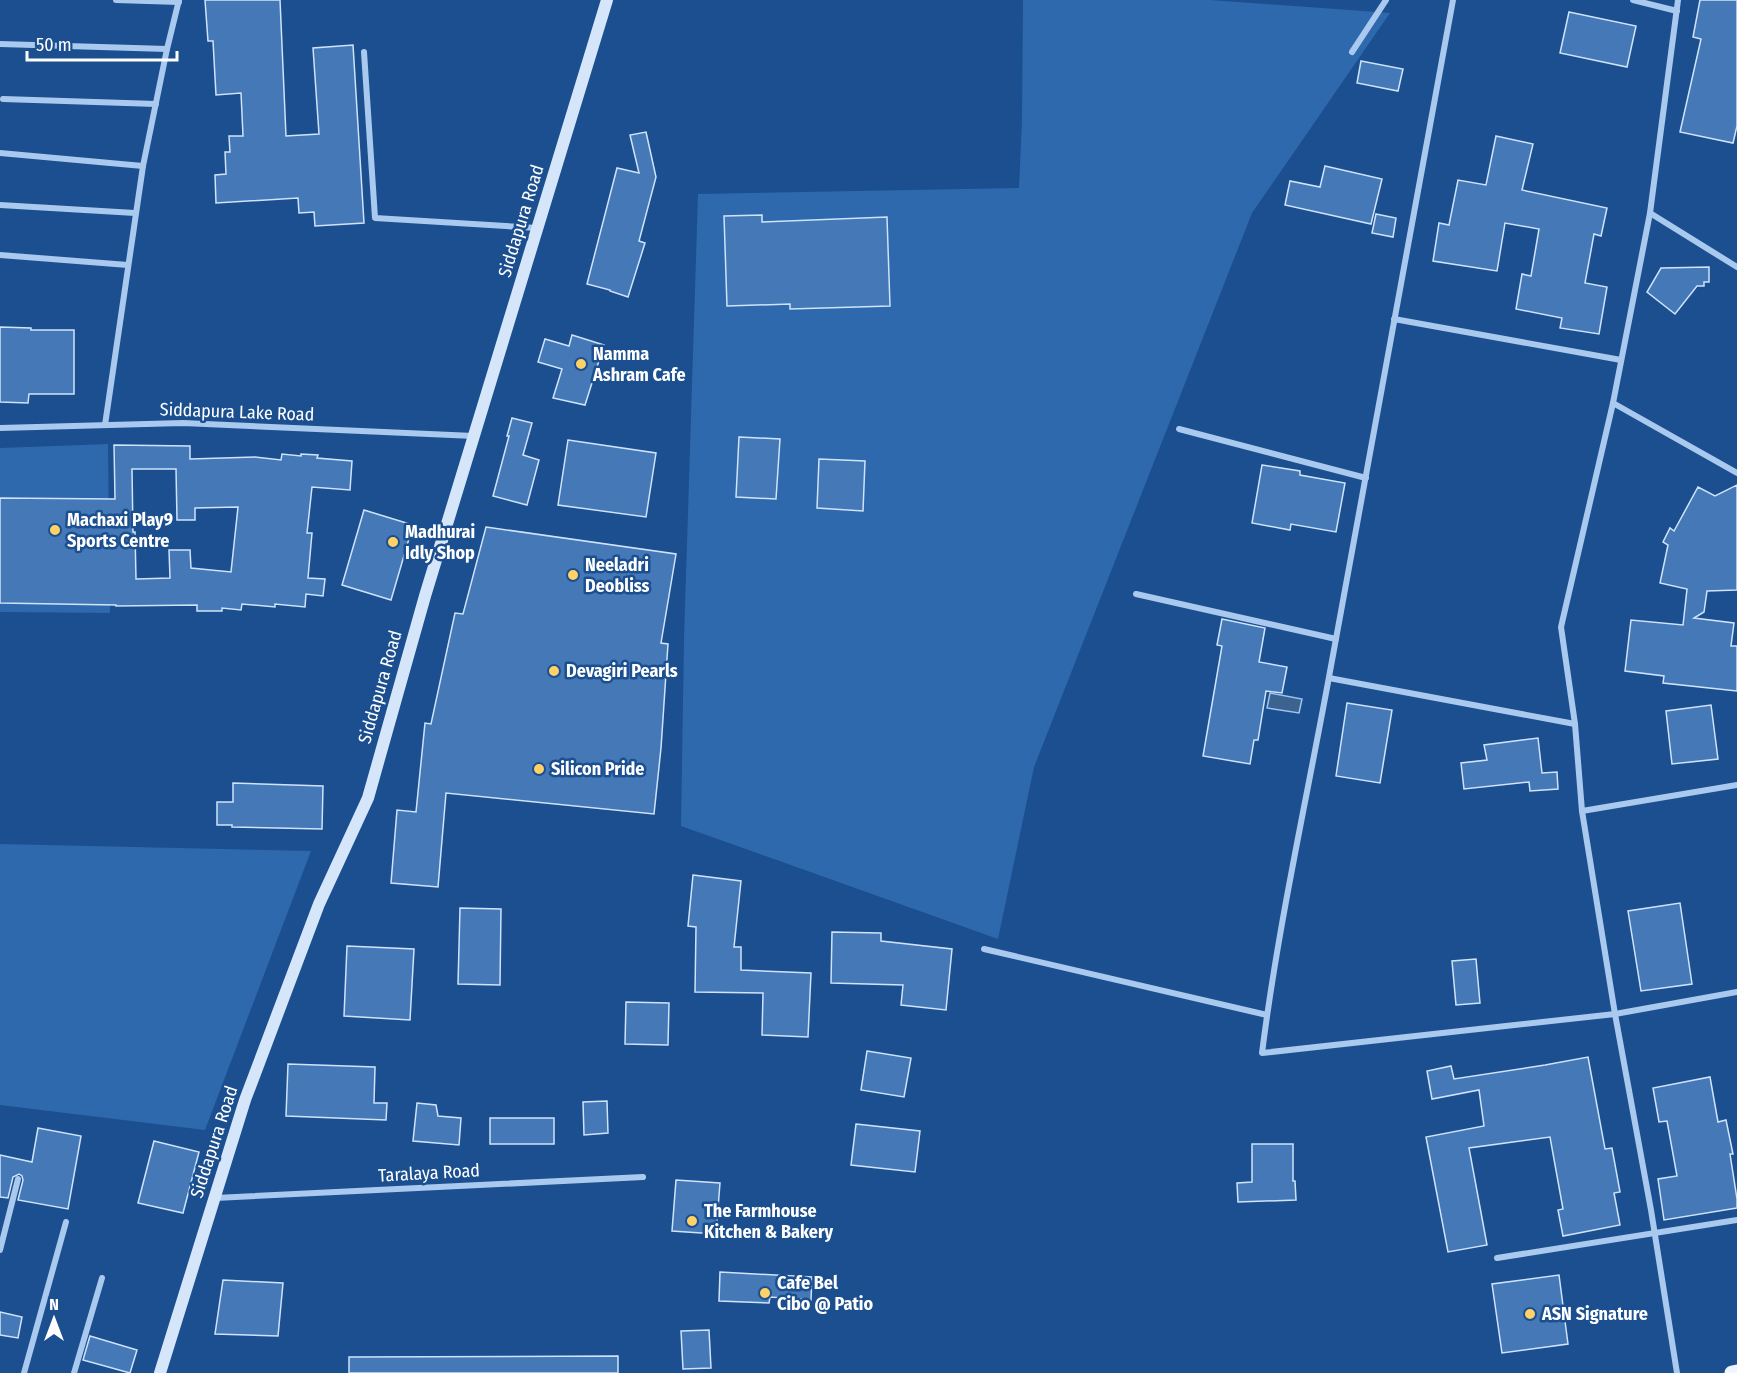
<svg xmlns="http://www.w3.org/2000/svg" width="1737" height="1373" font-family="'Fira Sans Condensed',sans-serif">
<rect width="100%" height="100%" fill="#1b4f8f"/>
<g fill="#2e69ad">
<polygon points="1023,0 1210,0 1390,13 1252,213 1034,767 998,939 681,826 684,639 698,194 1019,188 1022,119"/>
<polygon points="108,444 110,613 0,612 0,448"/>
<polygon points="0,844 311,851 205,1130 0,1105"/>
</g>
<polygon fill="#3c6290" stroke="#9cc4f0" stroke-width="1.5" points="1270,693 1302,699 1299,713 1267,708"/>
<g fill="#4478b7" stroke="#cfe3fa" stroke-width="1.5" fill-rule="evenodd">
<polygon points="205,0 280,0 286,136 319,134 313,48 353,45 364,223 315,226 314,212 299,213 298,198 216,203 215,175 226,174 225,152 230,152 229,136 243,136 241,93 216,95 213,41 208,41"/>
<polygon points="1700,0 1737,0 1737,126 1733,143 1680,132 1701,39 1693,37"/>
<polygon points="1569,12 1636,26 1627,67 1560,53"/>
<polygon points="1361,61 1403,69 1398,91 1357,83"/>
<polygon points="646,132 656,177 639,241 645,243 628,297 610,291 610,290 587,284 617,168 639,173 630,135"/>
<polygon points="1496,136 1533,144 1522,190 1607,208 1601,236 1594,234 1585,283 1607,287 1599,334 1560,328 1562,318 1516,309 1522,274 1531,276 1539,229 1505,223 1497,271 1433,261 1439,223 1449,225 1458,180 1486,185"/>
<polygon points="1325,166 1382,179 1371,224 1285,205 1290,181 1320,187"/>
<polygon points="1376,214 1396,218 1393,237 1372,233"/>
<polygon points="762,215 762,222 887,217 890,306 790,309 790,304 727,306 724,216"/>
<polygon points="1709,267 1709,282 1704,282 1704,286 1697,286 1675,314 1647,292 1661,268"/>
<polygon points="0,327 31,328 31,330 74,330 74,394 29,394 28,403 0,402"/>
<polygon points="572,335 604,345 585,405 553,398 562,369 538,362 545,339 569,346"/>
<polygon points="512,418 532,423 523,455 539,460 527,505 493,496 509,436 507,436"/>
<polygon points="739,437 780,439 776,499 736,497"/>
<polygon points="568,440 656,453 646,517 558,505"/>
<path d="M114,445L190,446V459L255,457L281,460L282,454L301,456V454L318,455L317,458L352,461L350,490L312,487L307,533H312L308,578L325,579L323,596L306,594L305,607L275,604V607L242,604L241,610L222,608V611H197V605L116,606V605L0,603V498L115,499ZM132,469H176L177,520H195V508L238,507L231,572L191,568L190,550H169L170,578L136,579L135,532H133Z"/>
<polygon points="819,459 865,461 863,511 817,508"/>
<polygon points="1262,465 1300,471 1300,475 1345,483 1336,532 1291,524 1290,530 1252,523"/>
<polygon points="1737,485 1737,590 1707,591 1704,612 1694,618 1734,623 1731,646 1737,646 1737,691 1663,683 1664,676 1625,671 1631,620 1683,625 1687,589 1660,583 1668,545 1663,542 1670,528 1674,531 1698,487 1715,496"/>
<polygon points="364,510 413,525 391,600 342,585"/>
<polygon points="486,527 676,554 661,643 668,644 661,748 654,814 446,793 438,887 391,883 397,810 416,812 425,723 431,724 455,613 463,614"/>
<polygon points="1222,619 1265,628 1259,662 1287,667 1282,693 1266,691 1258,740 1254,740 1250,764 1203,756 1222,646 1217,645"/>
<polygon points="1347,703 1392,710 1380,783 1336,776"/>
<polygon points="1711,705 1718,759 1672,764 1666,711"/>
<polygon points="1538,738 1542,773 1557,772 1558,789 1530,791 1529,782 1464,789 1461,763 1487,760 1484,745"/>
<polygon points="233,783 323,786 322,829 232,827 232,825 217,825 217,802 233,802"/>
<polygon points="693,875 741,881 734,947 741,947 741,970 811,973 808,1037 762,1035 763,993 695,992 696,927 688,926"/>
<polygon points="1680,903 1692,984 1641,991 1628,911"/>
<polygon points="460,908 501,909 500,985 458,984"/>
<polygon points="832,932 881,933 881,941 952,949 946,1010 901,1005 903,985 831,983"/>
<polygon points="347,946 414,949 410,1020 344,1016"/>
<polygon points="1476,959 1480,1003 1456,1005 1452,961"/>
<polygon points="626,1002 669,1003 668,1045 625,1044"/>
<polygon points="867,1051 911,1058 904,1097 861,1090"/>
<polygon points="1588,1057 1605,1149 1612,1148 1620,1192 1614,1193 1620,1225 1563,1236 1558,1210 1563,1209 1550,1137 1469,1148 1487,1245 1448,1252 1426,1137 1484,1126 1479,1090 1432,1099 1427,1071 1451,1066 1454,1079 1545,1065"/>
<polygon points="288,1064 375,1067 374,1103 387,1103 386,1120 286,1116"/>
<polygon points="1710,1077 1718,1122 1726,1120 1733,1154 1730,1154 1737,1199 1737,1208 1664,1220 1658,1179 1677,1176 1667,1121 1659,1122 1653,1088"/>
<polygon points="607,1101 608,1133 584,1135 583,1102"/>
<polygon points="417,1103 436,1105 438,1116 461,1118 459,1145 413,1141"/>
<rect x="490" y="1118" width="64" height="26"/>
<polygon points="856,1124 920,1131 915,1172 851,1165"/>
<polygon points="38,1128 81,1136 68,1209 18,1200 23,1180 22,1176 19,1174 13,1177 8,1198 0,1197 0,1155 32,1162"/>
<polygon points="154,1141 199,1152 183,1213 138,1203"/>
<polygon points="1252,1144 1293,1144 1293,1181 1295,1181 1296,1200 1238,1202 1237,1183 1252,1182"/>
<polygon points="676,1180 720,1183 716,1234 672,1231"/>
<polygon points="720,1272 812,1277 811,1300 770,1297 769,1303 719,1301"/>
<polygon points="1559,1275 1568,1344 1502,1353 1492,1284"/>
<polygon points="223,1280 283,1283 278,1336 215,1334"/>
<polygon points="0,1312 22,1317 18,1338 0,1335"/>
<polygon points="709,1330 711,1368 683,1369 681,1331"/>
<polygon points="90,1336 137,1350 130,1373 83,1360"/>
<polygon points="618,1356 618,1373 349,1373 349,1357"/>
</g>
<g fill="none" stroke-linecap="round" stroke-linejoin="round">
<g stroke="#a9c9ee" stroke-width="6">
<polyline points="116,0 179,2"/>
<path d="M1453,0C1410,225 1372,452 1329,677C1306,802 1278,927 1262,1053L1615,1014L1737,992"/>
<polyline points="1633,0 1677,11"/>
<polyline points="0,44 167,49"/>
<polyline points="364,52 375,218 537,228"/>
<polyline points="1352,52 1386,0"/>
<polyline points="3,99 156,104"/>
<polyline points="0,153 143,166"/>
<polyline points="0,205 135,213"/>
<polyline points="1650,213 1737,267"/>
<polyline points="0,255 128,265"/>
<polyline points="1394,319 1621,360"/>
<polyline points="1613,403 1737,473"/>
<polyline points="105,425 143,166 167,49 179,0"/>
<polyline points="0,428 183,423 474,436"/>
<polyline points="1179,429 1366,478"/>
<polyline points="1136,594 1336,639"/>
<polyline points="1329,678 1575,724"/>
<polyline points="1582,811 1737,785"/>
<polyline points="984,949 1267,1015"/>
<polyline points="215,1198 643,1177"/>
<polyline points="0,1250 18,1179"/>
<polyline points="1497,1258 1737,1220"/>
<polyline points="24,1373 66,1222"/>
<polyline points="74,1373 102,1278"/>
<polyline points="1677,1373 1651,1210 1615,1014 1582,811 1575,724 1561,627 1613,403 1650,213 1678,0"/>
</g>
<polyline stroke="#d6e6fa" stroke-width="12" points="160,1373 245,1100 319,904 368,798 425,596 607,0"/>
<polyline stroke="#f0f6ff" stroke-width="15" points="1732,1373 1737,1372"/>
</g>
<g fill="#ffd166" stroke="#1b4f8f" stroke-width="2">
<circle cx="581" cy="364" r="6"/>
<circle cx="55" cy="530" r="6"/>
<circle cx="393" cy="542" r="6"/>
<circle cx="573" cy="575" r="6"/>
<circle cx="554" cy="671" r="6"/>
<circle cx="539" cy="769" r="6"/>
<circle cx="692" cy="1221" r="6"/>
<circle cx="765" cy="1293" r="6"/>
<circle cx="1530" cy="1314" r="6"/>
</g>
<g text-anchor="middle" dominant-baseline="central" stroke-width="5" stroke-linejoin="round" paint-order="stroke">
<g font-size="18" fill="#fff" stroke="#1b4f8f">
<text transform="translate(521 221) rotate(-73)">Siddapura Road</text>
<text transform="translate(237 412) rotate(2)">Siddapura Lake Road</text>
<text transform="translate(380 687) rotate(-74)">Siddapura Road</text>
<text transform="translate(214 1142) rotate(-72)">Siddapura Road</text>
<text transform="translate(429 1173) rotate(-3)">Taralaya Road</text>
</g>
<g font-size="18" font-weight="bold" fill="#fff" stroke="#1b4f8f" text-anchor="start">
<text x="593" y="354">Namma<tspan x="593" dy="21">Ashram Cafe</tspan></text>
<text x="67" y="520">Machaxi Play9<tspan x="67" dy="21">Sports Centre</tspan></text>
<text x="405" y="532">Madhurai<tspan x="405" dy="21">Idly Shop</tspan></text>
<text x="585" y="565">Neeladri<tspan x="585" dy="21">Deobliss</tspan></text>
<text x="566" y="671">Devagiri Pearls</text>
<text x="551" y="769">Silicon Pride</text>
<text x="704" y="1211">The Farmhouse<tspan x="704" dy="21">Kitchen &amp; Bakery</tspan></text>
<text x="777" y="1283">Cafe Bel<tspan x="777" dy="21">Cibo @ Patio</tspan></text>
<text x="1542" y="1314">ASN Signature</text>
</g>
</g>
<g transform="translate(54 1319)" stroke="#1b4f8f" stroke-width="4.5" paint-order="stroke">
<path d="M0-4.5L10 22L0 15L-10 22Z" fill="#ffffff"/>
<text y="-9" font-size="16" font-weight="bold" text-anchor="middle" fill="#ffffff">N</text>
</g>
<path d="M27 51v9h150v-9" fill="none" stroke="#ffffff" stroke-width="3"/>
<text x="36" y="51" font-size="18" fill="#ffffff" stroke="#1b4f8f" stroke-width="4.5" paint-order="stroke">50 m</text>
</svg>
